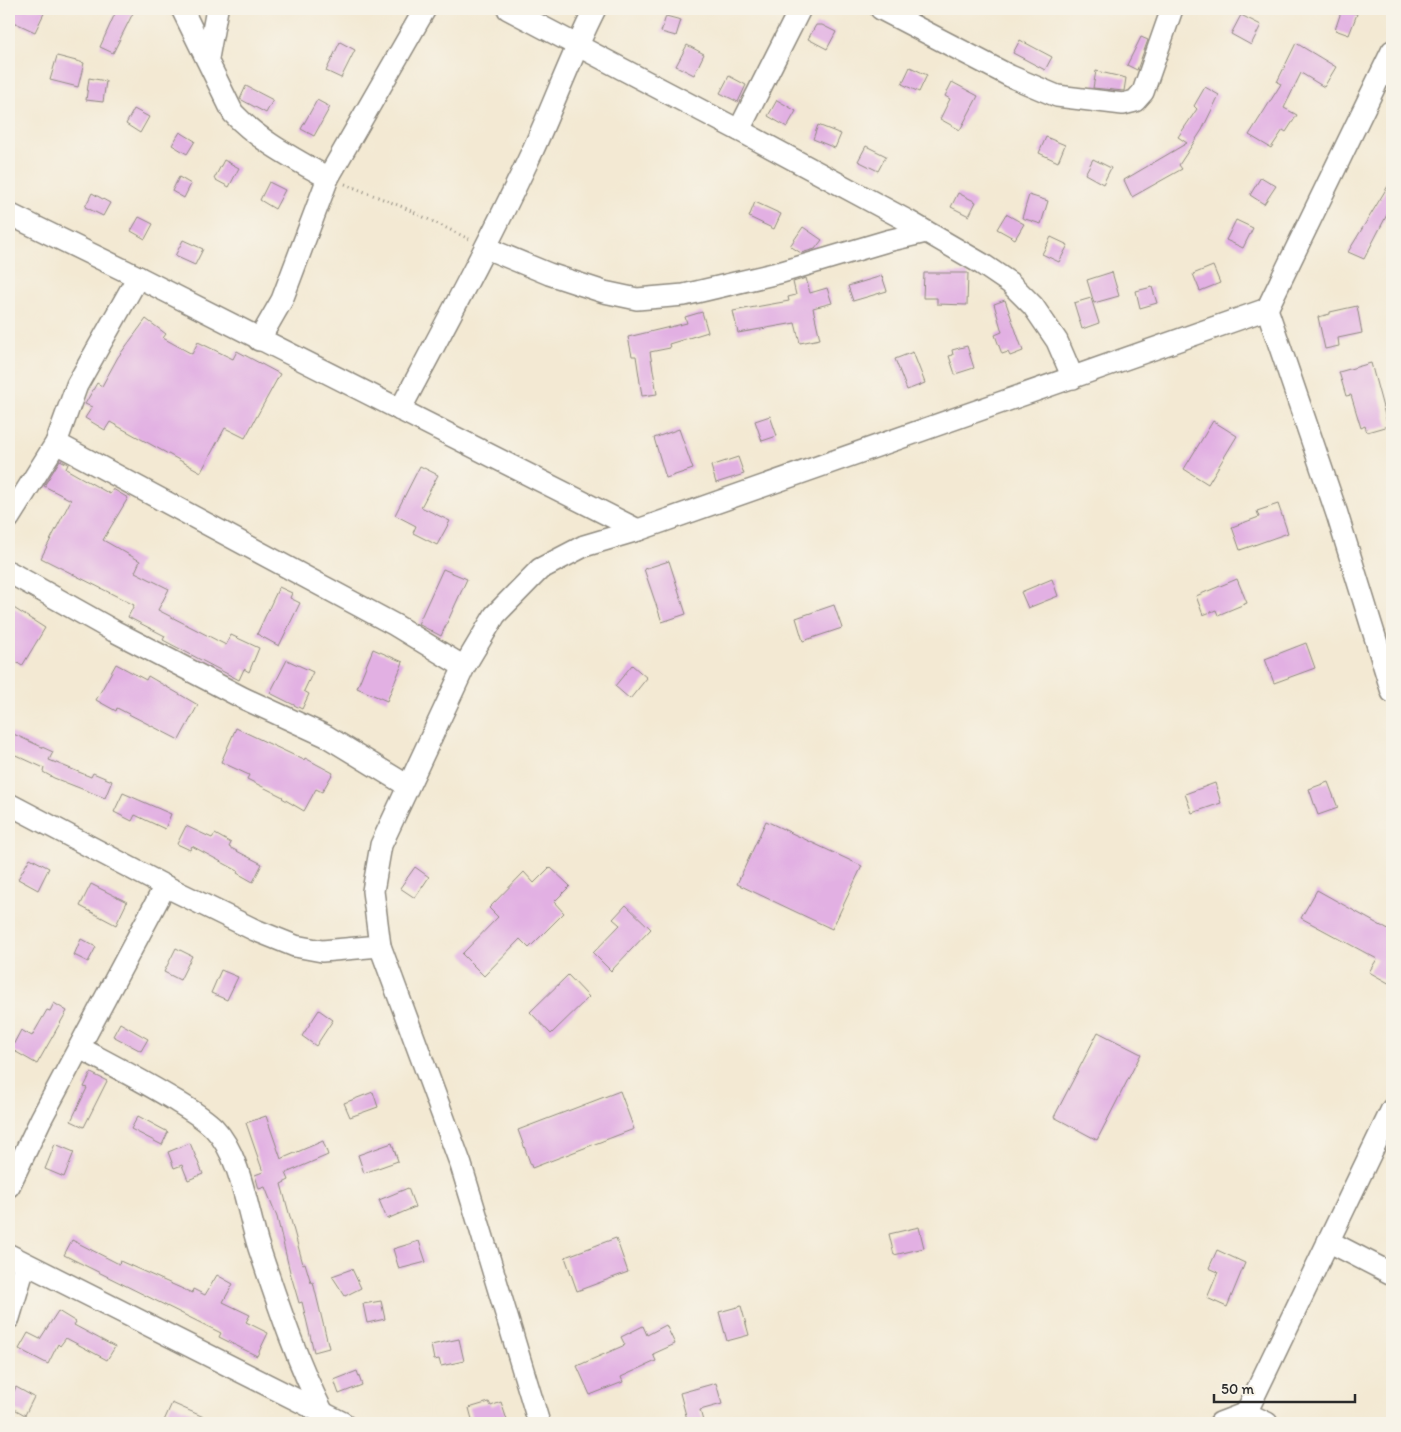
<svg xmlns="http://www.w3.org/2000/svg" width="1401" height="1432" font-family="Itim,sans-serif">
<rect width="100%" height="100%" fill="#f7f3e8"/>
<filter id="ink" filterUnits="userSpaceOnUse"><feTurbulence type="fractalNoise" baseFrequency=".02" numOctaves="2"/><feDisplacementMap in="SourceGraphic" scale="10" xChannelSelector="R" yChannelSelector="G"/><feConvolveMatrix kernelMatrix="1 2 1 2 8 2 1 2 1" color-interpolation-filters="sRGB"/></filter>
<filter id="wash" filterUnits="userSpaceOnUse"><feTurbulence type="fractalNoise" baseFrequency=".0096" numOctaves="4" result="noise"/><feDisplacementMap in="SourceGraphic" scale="20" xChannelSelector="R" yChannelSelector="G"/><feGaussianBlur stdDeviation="1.12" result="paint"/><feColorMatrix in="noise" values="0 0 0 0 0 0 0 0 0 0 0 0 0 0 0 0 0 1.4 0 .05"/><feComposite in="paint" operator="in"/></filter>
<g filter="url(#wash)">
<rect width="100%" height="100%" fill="#f3e9d3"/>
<g id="blocks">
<g fill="#e2b0e3">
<polygon points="9,9 46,9 35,32 9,20"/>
<polygon points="117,9 135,9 113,53 100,47"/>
<polygon points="1342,9 1357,14 1349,35 1335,30"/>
<polygon points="1241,15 1261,25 1251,45 1231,34"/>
<polygon points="666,16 681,20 676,36 661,32"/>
<polygon points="816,25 822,25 836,32 827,49 808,39"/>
<polygon points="1141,37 1148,40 1137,70 1127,65"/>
<polygon points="1020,40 1052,57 1045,70 1013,53"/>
<polygon points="340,42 355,50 341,78 326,71"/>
<polygon points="1296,43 1336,67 1324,87 1301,73 1284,108 1297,115 1286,132 1283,130 1271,148 1249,135 1281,84 1277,82"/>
<polygon points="687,45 704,54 694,75 676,66"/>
<polygon points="57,56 84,63 78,87 50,80"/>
<polygon points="910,67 927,75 919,92 902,84"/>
<polygon points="1096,71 1126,78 1124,91 1093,88"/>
<polygon points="729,76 746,85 738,102 720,93"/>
<polygon points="89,78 106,81 103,102 86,100"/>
<polygon points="952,82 978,96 960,130 940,119 950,99 945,96"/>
<polygon points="246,86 273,100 266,113 240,99"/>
<polygon points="1205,87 1219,95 1202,130 1179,165 1182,169 1132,197 1124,180 1187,143 1178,137 1197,109 1194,106"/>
<polygon points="317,100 330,107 314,136 301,129"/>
<polygon points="777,100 796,111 787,127 768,116"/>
<polygon points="134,109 149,117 140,133 126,124"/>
<polygon points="818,125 841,134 835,148 813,139"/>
<polygon points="180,132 195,141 187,154 172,145"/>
<polygon points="1046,137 1065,145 1058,162 1039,153"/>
<polygon points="866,146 886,156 878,171 858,161"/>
<polygon points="1093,159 1111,168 1103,184 1085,174"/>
<polygon points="224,160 239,168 229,187 214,179"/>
<polygon points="179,177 191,184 184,198 172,191"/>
<polygon points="1261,177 1276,186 1264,204 1250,195"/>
<polygon points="269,182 285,190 275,209 260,200"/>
<polygon points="1388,186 1392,188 1392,205 1364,259 1348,252"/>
<polygon points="92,193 110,203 103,216 85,207"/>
<polygon points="958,193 976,202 969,216 951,207"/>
<polygon points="1029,195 1048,201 1041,224 1022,218"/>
<polygon points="755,202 781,214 774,229 749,217"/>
<polygon points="1006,214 1024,224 1015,239 997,229"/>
<polygon points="139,217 153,224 145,239 131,231"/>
<polygon points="1236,220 1253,228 1243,248 1226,240"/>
<polygon points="803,227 822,240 815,249 801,253 790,246"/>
<polygon points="1051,237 1068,245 1059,262 1042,254"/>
<polygon points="183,240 203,249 195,265 175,256"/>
<polygon points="1213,266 1220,283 1200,291 1193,274"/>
<polygon points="1112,272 1119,296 1094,303 1087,280"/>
<polygon points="924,273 968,273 967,305 937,304 937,298 923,298"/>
<polygon points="882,276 887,291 853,301 848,286"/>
<polygon points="806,278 810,293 827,288 832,303 813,308 820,339 800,343 795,323 738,333 733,311 789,301 788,297 796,295 793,282"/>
<polygon points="1152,287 1157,303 1140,308 1136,291"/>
<polygon points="1091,298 1099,323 1082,329 1074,303"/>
<polygon points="1005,300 1023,351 1010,356 1008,352 1002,354 995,335 1002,332 994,304"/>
<polygon points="1357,306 1362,333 1338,338 1339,346 1325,349 1318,317 1330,314 1330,312"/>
<polygon points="702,312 708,332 669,344 670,348 650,352 657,394 642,396 636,356 632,356 628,337 687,323 685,317"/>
<polygon points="146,319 166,334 163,338 192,354 198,342 233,359 237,351 280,374 245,438 225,428 201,472 110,422 105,430 85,418 92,407 85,404 97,383 102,386 118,357"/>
<polygon points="967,346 974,368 955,374 949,356 953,355 952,350"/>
<polygon points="913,352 925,383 907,390 895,359"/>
<polygon points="1371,363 1388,426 1367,432 1365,426 1361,428 1351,395 1346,396 1339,372"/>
<polygon points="770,416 777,436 762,441 755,421"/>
<polygon points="1213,421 1237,436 1208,484 1184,469"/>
<polygon points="679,429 693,469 666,478 654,438"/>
<polygon points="738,457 744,474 716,483 711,466"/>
<polygon points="60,460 68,464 66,469 110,494 113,489 128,498 103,540 140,561 135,572 169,589 158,610 226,645 231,635 259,648 249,672 244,669 239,680 163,640 165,636 128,617 134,605 41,558 71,500 44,486"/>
<polygon points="420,466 438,475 421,507 450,521 437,545 413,533 416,526 395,515"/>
<polygon points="1278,504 1288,533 1240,550 1232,527 1259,517 1257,511"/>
<polygon points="669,561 686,614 662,622 644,569"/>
<polygon points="443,569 467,579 441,636 418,624"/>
<polygon points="1052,579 1058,596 1028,608 1021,592"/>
<polygon points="1237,579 1247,603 1218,615 1216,610 1203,615 1196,596"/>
<polygon points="279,587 292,593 290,598 300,603 279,646 257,634"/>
<polygon points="9,605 45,628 22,666 9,657"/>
<polygon points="834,605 842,628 803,641 796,618"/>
<polygon points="1306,643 1315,668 1274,683 1265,659"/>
<polygon points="373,649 403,662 387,701 357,688"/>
<polygon points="287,660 313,672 304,691 309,694 302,709 270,693"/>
<polygon points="116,664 146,680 148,676 198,705 179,740 117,708 116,711 96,700"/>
<polygon points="632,665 647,678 630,699 615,686"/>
<polygon points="236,728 304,760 305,758 333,773 322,792 316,789 304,811 282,798 283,797 247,779 249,775 221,762"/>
<polygon points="9,732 53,752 49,760 91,777 93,773 112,781 105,798 54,778 43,772 44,768 9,752"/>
<polygon points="1328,782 1338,808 1318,815 1309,789"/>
<polygon points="1215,783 1221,803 1192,813 1185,794"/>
<polygon points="123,793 171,814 165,829 135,815 132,821 114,812"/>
<polygon points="766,821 862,866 832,929 737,884"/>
<polygon points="186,826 212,838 215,834 231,843 229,847 262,864 253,882 237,873 238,871 192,846 190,850 177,844"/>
<polygon points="30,858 49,868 38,890 18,879"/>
<polygon points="415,867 429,877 415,898 400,888"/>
<polygon points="550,867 570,886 554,902 564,913 529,948 520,939 484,976 462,954 498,917 489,908 524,872 534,883"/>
<polygon points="91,884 127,902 116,925 80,906"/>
<polygon points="1317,890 1392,932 1392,985 1369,972 1377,959 1301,918"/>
<polygon points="626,905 651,929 611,971 593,953 620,925 613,919"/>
<polygon points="81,939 96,947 88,962 74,955"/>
<polygon points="176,948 192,956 180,980 164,972"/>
<polygon points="221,970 238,977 227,1000 211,993"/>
<polygon points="568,975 589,997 551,1034 530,1012"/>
<polygon points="54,1003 67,1011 37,1064 11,1049 21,1030 32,1036 47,1010 50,1011"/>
<polygon points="319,1010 333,1020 316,1046 302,1036"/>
<polygon points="120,1023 148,1039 141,1051 113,1036"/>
<polygon points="1098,1032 1141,1054 1097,1140 1054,1117"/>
<polygon points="91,1073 107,1081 84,1127 71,1121 87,1088 84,1087"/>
<polygon points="620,1091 634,1129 532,1168 518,1130"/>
<polygon points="373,1092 378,1107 350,1117 344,1103"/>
<polygon points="138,1116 168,1132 162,1145 131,1129"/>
<polygon points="266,1116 281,1159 323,1141 328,1155 286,1173 289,1180 281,1184 303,1264 305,1263 311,1283 313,1282 329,1348 314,1352 302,1302 299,1303 290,1272 277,1217 265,1187 259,1189 255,1175 263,1172 246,1123"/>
<polygon points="190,1143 203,1174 188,1180 182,1165 174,1168 168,1152"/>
<polygon points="392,1143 398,1161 364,1173 358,1155"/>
<polygon points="55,1144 74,1152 64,1177 45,1169"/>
<polygon points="408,1188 415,1207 387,1219 379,1200"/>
<polygon points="919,1227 924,1248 894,1255 889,1234"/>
<polygon points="616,1238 628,1272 577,1291 565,1257"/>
<polygon points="72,1240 119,1264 120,1261 192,1293 193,1289 205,1295 217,1275 233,1284 223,1302 250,1315 246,1322 268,1333 257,1356 219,1337 221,1333 64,1255"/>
<polygon points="419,1241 426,1262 399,1269 393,1249"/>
<polygon points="1217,1250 1245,1263 1227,1307 1207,1298 1218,1272 1209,1268"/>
<polygon points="352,1269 361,1288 345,1296 332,1276"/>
<polygon points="381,1301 385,1319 367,1323 363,1304"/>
<polygon points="741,1306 749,1335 727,1341 719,1312"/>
<polygon points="58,1311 76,1322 74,1325 115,1347 107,1360 66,1338 60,1346 58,1344 48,1364 19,1349 28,1333 40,1339"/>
<polygon points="666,1325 675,1344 653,1354 656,1361 621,1377 623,1382 590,1395 577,1366 625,1345 621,1337 643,1326 647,1335"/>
<polygon points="459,1339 464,1361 441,1366 439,1359 434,1360 431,1345"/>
<polygon points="357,1371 362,1385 339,1394 334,1380"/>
<polygon points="716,1383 722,1404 700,1410 703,1421 688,1423 680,1393"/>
<polygon points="16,1387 34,1397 25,1415 9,1406 9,1401"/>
<polygon points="489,1402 491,1406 501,1402 508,1423 473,1423 469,1408"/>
<polygon points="172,1403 217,1423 163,1423"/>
</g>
</g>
</g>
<g filter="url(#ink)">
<use href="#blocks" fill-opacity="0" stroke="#8f8a7f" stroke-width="1"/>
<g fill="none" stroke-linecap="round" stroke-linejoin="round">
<defs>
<g id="minor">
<path d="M182,9L233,113C259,141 295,159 328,178"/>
<polyline points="508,9 748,135 908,221 982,264 1010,283 1033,306 1057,341 1073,378"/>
<polyline points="881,9 1010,76 1057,96 1123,104 1135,101 1143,92 1172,9"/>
<polyline points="208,58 217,9"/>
<polyline points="739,130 800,9"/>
<polyline points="9,214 138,277 638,530"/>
<polyline points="486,248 549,274 604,292 637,299 684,295 782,272 887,241 926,232"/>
<polyline points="1267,309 1337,514 1392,692"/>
<polyline points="259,340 282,300 328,178 425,9"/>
<path d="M400,410C445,325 491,240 532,152C554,104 571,56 595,9"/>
<polyline points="56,443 395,625 464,667"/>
<polyline points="9,518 56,443 77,385 138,277"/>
<polyline points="9,572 114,631 243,698 326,736 408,786"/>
<polyline points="9,804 165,886 255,930 295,946 322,951 380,946"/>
<path d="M80,1048C112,1065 145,1082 176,1101C189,1109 203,1117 214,1128C241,1156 247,1211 259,1248C278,1304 297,1362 324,1415"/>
<polyline points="9,1186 41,1119 165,886"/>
<polyline points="1328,1241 1392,1274"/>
<polyline points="9,1255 343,1423"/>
<polyline points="9,1318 25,1264"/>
<polyline points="1246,1413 1267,1423"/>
<polyline points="539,1423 461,1165 380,946 373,891 381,845 464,667 495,615 540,569 584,546 638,530 1267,309 1392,51"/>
<polyline points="1220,1423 1246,1413 1392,1109"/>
</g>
</defs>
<use href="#minor" stroke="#8f8a7f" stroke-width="24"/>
<polyline stroke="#8f8a7f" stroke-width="3" stroke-dasharray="1 4" stroke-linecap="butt" points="345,184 403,207 469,239"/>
<use href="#minor" stroke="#fff" stroke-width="21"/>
</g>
</g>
<rect width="1401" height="1432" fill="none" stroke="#f7f3e8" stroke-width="30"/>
<path d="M1214 1394v8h141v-8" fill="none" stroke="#2b2b2b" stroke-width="2.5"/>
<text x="1221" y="1394" font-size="15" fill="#2b2b2b" stroke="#f7f3e8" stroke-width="4" paint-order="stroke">50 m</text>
</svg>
